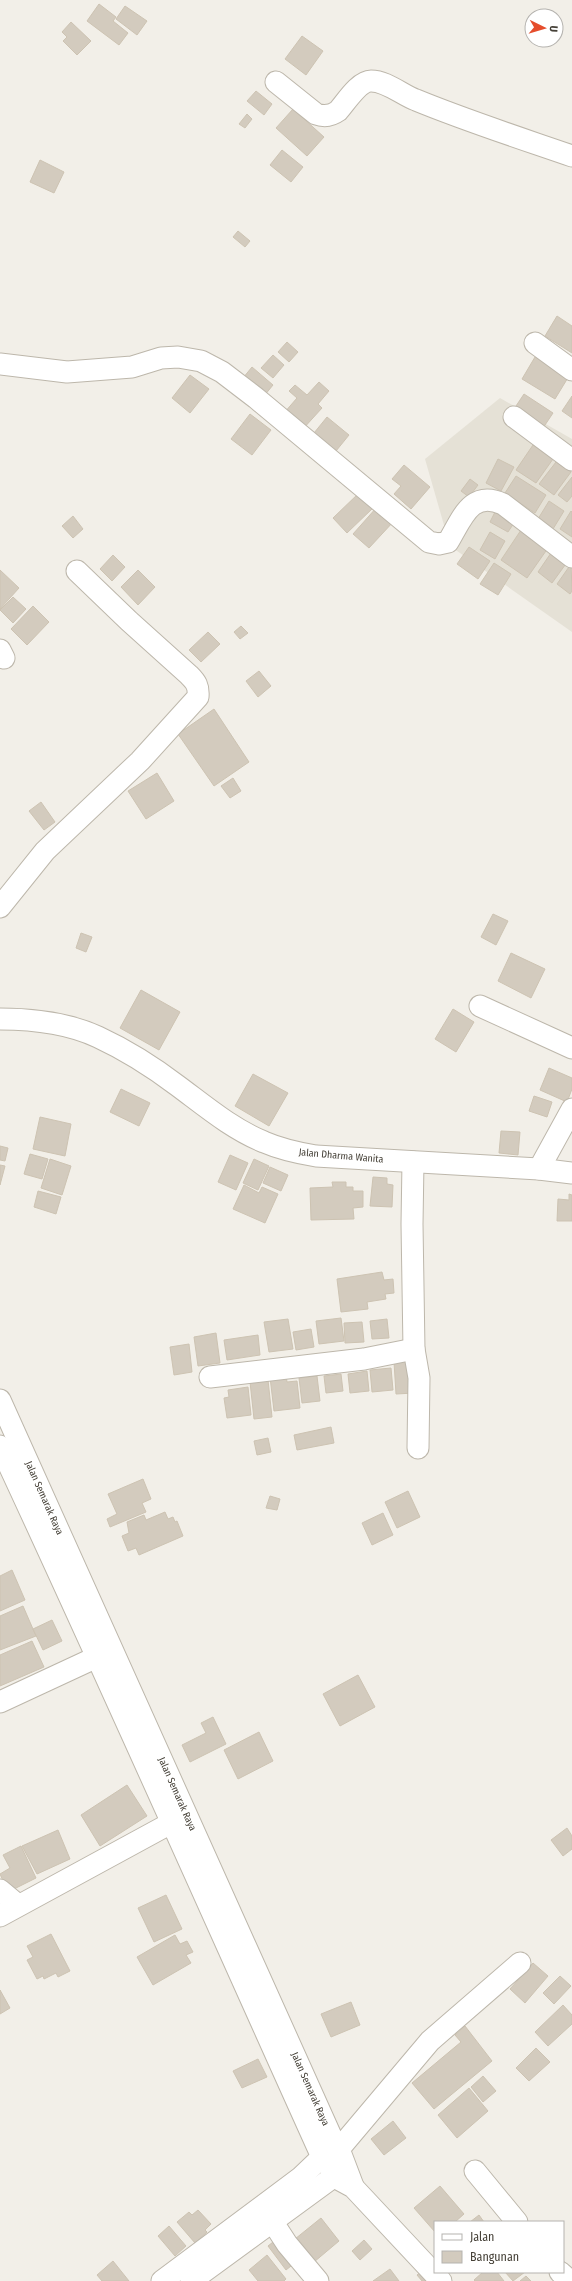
<svg xmlns="http://www.w3.org/2000/svg" width="572" height="2281" font-family="'Fira Sans Condensed',sans-serif">
<rect width="100%" height="100%" fill="#f2efe8"/>
<polygon fill="#e5e1d6" points="500,398 572,439 572,632 450,546 425,459"/>
<g fill="#d3cbbe" stroke="#cdc3b2">
<polygon points="99,4 116,17 113,21 128,33 119,45 87,21"/>
<polygon points="125,6 147,21 137,35 116,19"/>
<polygon points="71,22 91,41 77,55 63,41 67,37 62,32"/>
<polygon points="302,36 323,51 306,75 285,59"/>
<polygon points="256,91 272,104 264,115 247,101"/>
<polygon points="293,109 324,137 307,156 276,128"/>
<polygon points="247,114 252,119 245,128 239,124"/>
<polygon points="282,150 303,167 291,182 270,165"/>
<polygon points="40,160 64,172 54,193 30,182"/>
<polygon points="238,231 250,241 245,247 233,237"/>
<polygon points="557,316 572,326 572,353 545,336"/>
<polygon points="287,342 298,352 289,362 278,352"/>
<polygon points="273,355 284,365 273,378 261,368"/>
<polygon points="535,357 569,376 555,399 522,379"/>
<polygon points="252,367 273,385 264,396 243,378"/>
<polygon points="190,375 209,389 190,413 172,398"/>
<polygon points="319,382 329,391 318,404 322,408 302,430 284,413 297,398 289,391 295,385 307,395"/>
<polygon points="524,394 553,413 543,428 514,409"/>
<polygon points="572,396 572,418 562,411"/>
<polygon points="250,414 271,430 252,455 231,439"/>
<polygon points="327,417 349,435 336,451 314,433"/>
<polygon points="533,445 553,459 536,483 516,470"/>
<polygon points="498,459 514,467 501,491 486,483"/>
<polygon points="556,462 571,472 554,495 539,484"/>
<polygon points="404,465 430,487 411,509 394,494 401,486 392,479"/>
<polygon points="516,476 546,495 535,513 505,493"/>
<polygon points="572,477 572,496 567,502 558,495"/>
<polygon points="470,479 478,485 469,497 461,491"/>
<polygon points="359,493 373,508 347,533 333,518"/>
<polygon points="549,501 564,511 553,529 538,519"/>
<polygon points="377,507 394,521 369,548 353,534"/>
<polygon points="571,511 572,512 572,537 560,529"/>
<polygon points="495,512 514,523 508,532 490,522"/>
<polygon points="73,516 83,529 73,538 62,526"/>
<polygon points="521,530 548,548 527,578 501,560"/>
<polygon points="490,532 505,541 495,559 480,550"/>
<polygon points="469,547 490,561 478,579 457,564"/>
<polygon points="553,550 568,561 552,583 538,572"/>
<polygon points="113,555 125,567 112,581 100,569"/>
<polygon points="494,563 511,574 498,595 480,584"/>
<polygon points="571,564 572,591 570,594 557,584"/>
<polygon points="0,570 19,588 0,609"/>
<polygon points="138,570 155,587 138,605 121,587"/>
<polygon points="13,597 26,609 13,623 0,610"/>
<polygon points="33,606 49,622 27,645 11,629"/>
<polygon points="241,626 248,633 240,639 234,632"/>
<polygon points="208,632 220,644 201,662 189,650"/>
<polygon points="259,671 271,686 258,697 246,681"/>
<polygon points="214,709 249,762 214,786 178,734"/>
<polygon points="157,773 174,801 146,819 128,791"/>
<polygon points="233,778 241,791 230,798 221,786"/>
<polygon points="41,802 55,822 44,830 29,811"/>
<polygon points="493,914 508,921 496,945 481,937"/>
<polygon points="81,933 92,937 86,952 76,948"/>
<polygon points="511,953 545,969 531,998 498,981"/>
<polygon points="141,990 180,1012 159,1050 120,1028"/>
<polygon points="453,1009 474,1022 456,1052 435,1039"/>
<polygon points="549,1068 572,1078 572,1089 567,1102 540,1090"/>
<polygon points="253,1074 288,1093 269,1126 235,1106"/>
<polygon points="121,1089 150,1103 139,1126 110,1112"/>
<polygon points="534,1096 552,1102 547,1117 529,1111"/>
<polygon points="40,1117 71,1124 65,1156 33,1149"/>
<polygon points="501,1131 520,1132 518,1155 499,1153"/>
<polygon points="0,1146 8,1148 5,1161 0,1160"/>
<polygon points="30,1154 48,1159 42,1179 24,1174"/>
<polygon points="230,1155 248,1163 236,1190 218,1182"/>
<polygon points="50,1159 71,1166 62,1195 41,1188"/>
<polygon points="254,1159 269,1166 258,1190 243,1183"/>
<polygon points="0,1165 5,1166 0,1185"/>
<polygon points="270,1167 288,1175 281,1191 263,1183"/>
<polygon points="373,1177 387,1178 387,1184 393,1185 392,1207 370,1206"/>
<polygon points="332,1182 346,1182 346,1187 353,1187 353,1191 363,1191 363,1207 353,1208 354,1219 311,1220 310,1188 333,1187"/>
<polygon points="244,1185 259,1193 262,1187 278,1194 265,1223 233,1209"/>
<polygon points="38,1191 61,1197 56,1214 34,1207"/>
<polygon points="569,1194 572,1195 572,1221 557,1221 558,1199 569,1200"/>
<polygon points="382,1272 384,1280 393,1279 394,1293 385,1294 386,1299 367,1302 368,1309 341,1312 337,1279"/>
<polygon points="341,1318 344,1341 319,1344 316,1321"/>
<polygon points="288,1319 293,1349 269,1352 264,1322"/>
<polygon points="387,1319 389,1338 372,1339 370,1321"/>
<polygon points="362,1322 364,1342 345,1343 344,1323"/>
<polygon points="311,1329 314,1347 296,1350 293,1332"/>
<polygon points="216,1333 220,1363 198,1366 194,1337"/>
<polygon points="258,1335 260,1355 227,1360 224,1340"/>
<polygon points="189,1344 192,1372 174,1375 170,1347"/>
<polygon points="412,1361 414,1393 396,1394 394,1362"/>
<polygon points="391,1368 393,1390 372,1392 370,1370"/>
<polygon points="367,1371 369,1391 350,1393 348,1374"/>
<polygon points="341,1374 343,1391 326,1393 324,1376"/>
<polygon points="286,1375 287,1382 297,1381 300,1408 274,1411 270,1377"/>
<polygon points="317,1376 320,1401 302,1403 299,1378"/>
<polygon points="268,1380 272,1417 254,1419 250,1382"/>
<polygon points="248,1387 251,1415 227,1418 224,1398 229,1397 228,1390"/>
<polygon points="331,1427 334,1443 297,1450 294,1435"/>
<polygon points="268,1438 271,1452 257,1455 254,1441"/>
<polygon points="143,1479 151,1499 142,1503 146,1512 110,1527 107,1519 117,1514 108,1494"/>
<polygon points="408,1491 420,1517 397,1528 385,1502"/>
<polygon points="270,1496 280,1499 277,1510 266,1508"/>
<polygon points="165,1512 168,1519 173,1517 175,1522 177,1521 183,1536 139,1555 136,1548 128,1551 122,1536 129,1533 127,1522 144,1515 146,1520"/>
<polygon points="383,1513 393,1535 372,1545 362,1523"/>
<polygon points="12,1570 25,1600 0,1611 0,1576"/>
<polygon points="23,1606 36,1636 0,1650 0,1616"/>
<polygon points="52,1620 62,1641 43,1650 33,1629"/>
<polygon points="32,1641 44,1667 0,1686 0,1655"/>
<polygon points="358,1675 375,1707 340,1726 323,1694"/>
<polygon points="213,1717 226,1744 190,1762 182,1745 206,1733 201,1723"/>
<polygon points="259,1732 273,1761 238,1779 224,1750"/>
<polygon points="127,1785 147,1816 100,1846 81,1815"/>
<polygon points="567,1828 572,1836 572,1849 563,1856 551,1840"/>
<polygon points="58,1830 70,1859 37,1874 22,1846"/>
<polygon points="21,1846 36,1878 8,1892 0,1874 10,1868 3,1855"/>
<polygon points="166,1895 182,1929 154,1942 138,1908"/>
<polygon points="51,1934 70,1971 58,1977 56,1973 44,1979 43,1976 37,1979 27,1960 33,1957 27,1946"/>
<polygon points="175,1935 180,1944 187,1941 193,1952 186,1955 191,1963 153,1985 137,1957"/>
<polygon points="533,1963 548,1976 525,2003 510,1989"/>
<polygon points="560,1976 571,1986 554,2004 543,1993"/>
<polygon points="0,1990 10,2008 0,2014"/>
<polygon points="351,2002 360,2025 331,2037 321,2014"/>
<polygon points="563,2005 572,2015 572,2024 548,2046 535,2032"/>
<polygon points="465,2026 492,2061 434,2109 412,2083 461,2042 455,2035"/>
<polygon points="536,2048 550,2062 529,2081 516,2068"/>
<polygon points="258,2059 267,2077 242,2088 233,2071"/>
<polygon points="483,2076 496,2091 483,2102 471,2087"/>
<polygon points="469,2088 488,2111 457,2138 438,2115"/>
<polygon points="393,2121 406,2138 384,2155 371,2139"/>
<polygon points="440,2186 464,2214 455,2222 435,2222 435,2232 414,2208"/>
<polygon points="198,2210 211,2224 205,2230 207,2232 195,2243 177,2222 189,2212 192,2215"/>
<polygon points="479,2215 484,2222 470,2222"/>
<polygon points="321,2218 339,2241 314,2262 295,2239"/>
<polygon points="169,2226 186,2246 175,2256 158,2236"/>
<polygon points="278,2238 296,2262 286,2270 268,2246"/>
<polygon points="364,2240 372,2249 360,2260 352,2251"/>
<polygon points="267,2255 286,2279 284,2281 258,2281 249,2270"/>
<polygon points="113,2261 129,2281 102,2281 97,2275"/>
<polygon points="427,2267 433,2281 422,2281 417,2275"/>
<polygon points="390,2269 399,2281 373,2281"/>
<polygon points="483,2272 497,2272 504,2281 475,2281 474,2280"/>
<polygon points="505,2272 525,2272 513,2281"/>
<polygon points="526,2276 531,2281 520,2281"/>
</g>
<g fill="none" stroke-linecap="round" stroke-linejoin="round">
<defs>
<g id="minor">
<path d="M276,82L316,114C324,117 331,116 338,111C346,102 359,81 371,81C387,81 402,95 416,100C467,121 520,138 572,156"/>
<polyline points="535,343 572,370"/>
<path d="M0,364L67,372L132,367L161,358L178,357L201,361L222,372L256,398L429,542L439,544L448,542C462,519 471,489 503,504L572,557"/>
<polyline points="514,417 572,460"/>
<polyline points="0,650 4,658"/>
<path d="M0,907L45,851L140,761L198,697C199,686 196,682 189,675L129,621L77,571"/>
<polyline points="480,1006 572,1048"/>
<path d="M0,1019C32,1019 68,1023 98,1037C126,1050 153,1067 178,1086C205,1106 232,1129 264,1142C280,1149 298,1153 316,1156L539,1169L572,1173"/>
<polyline points="413,1162 412,1224 414,1349 419,1378 418,1448"/>
<polyline points="539,1169 572,1109"/>
<polyline points="210,1377 364,1359 414,1349"/>
<polyline points="0,1400 331,2136 339,2149 353,2186"/>
<path d="M0,1446C110,1682 215,1920 322,2157L340,2180L353,2187L441,2281"/>
<polyline points="0,1702 99,1656"/>
<polyline points="0,1890 18,1905"/>
<polyline points="0,1916 171,1823 181,1812"/>
<polyline points="475,2171 517,2222"/>
<polyline points="272,2221 287,2244 318,2281"/>
<polyline points="560,2272 570,2281"/>
<polyline points="162,2281 300,2178 322,2157 339,2149 430,2041 520,1963"/>
<polyline points="191,2281 336,2175 344,2165"/>
</g>
</defs>
<use href="#minor" stroke="#bdb7ab" stroke-width="23"/>
<use href="#minor" stroke="#fff" stroke-width="21"/>
</g>
<g text-anchor="middle" dominant-baseline="central" stroke-width="3" stroke-linejoin="round" paint-order="stroke">
<g font-size="10" fill="#454037" stroke="#fff">
<text transform="translate(341 1156) rotate(5)">Jalan Dharma Wanita</text>
<text transform="translate(44 1498) rotate(66)">Jalan Semarak Raya</text>
<text transform="translate(177 1794) rotate(66)">Jalan Semarak Raya</text>
<text transform="translate(310 2089) rotate(66)">Jalan Semarak Raya</text>
</g>
</g>
<rect x="434" y="2221" width="130" height="52" fill="#ffffff" stroke="#b5b3af"/>
<rect x="442" y="2234" width="20" height="6" fill="#ffffff" stroke="#b5b3af"/>
<text x="470" y="2241" font-size="12" fill="#454037">Jalan</text>
<rect x="442" y="2251" width="20" height="12" fill="#d3cbbe" stroke="#b5b3af"/>
<text x="470" y="2261" font-size="12" fill="#454037">Bangunan</text>
<g transform="translate(544 28) rotate(95)"><circle r="19" fill="#ffffff" stroke="#b5b3af"/>
<path d="M0-3L7 15L0 10L-7 15Z" fill="#e54d2c"/>
<text y="-6" font-size="11" font-weight="bold" text-anchor="middle" fill="#454037">U</text>
</g>
</svg>
